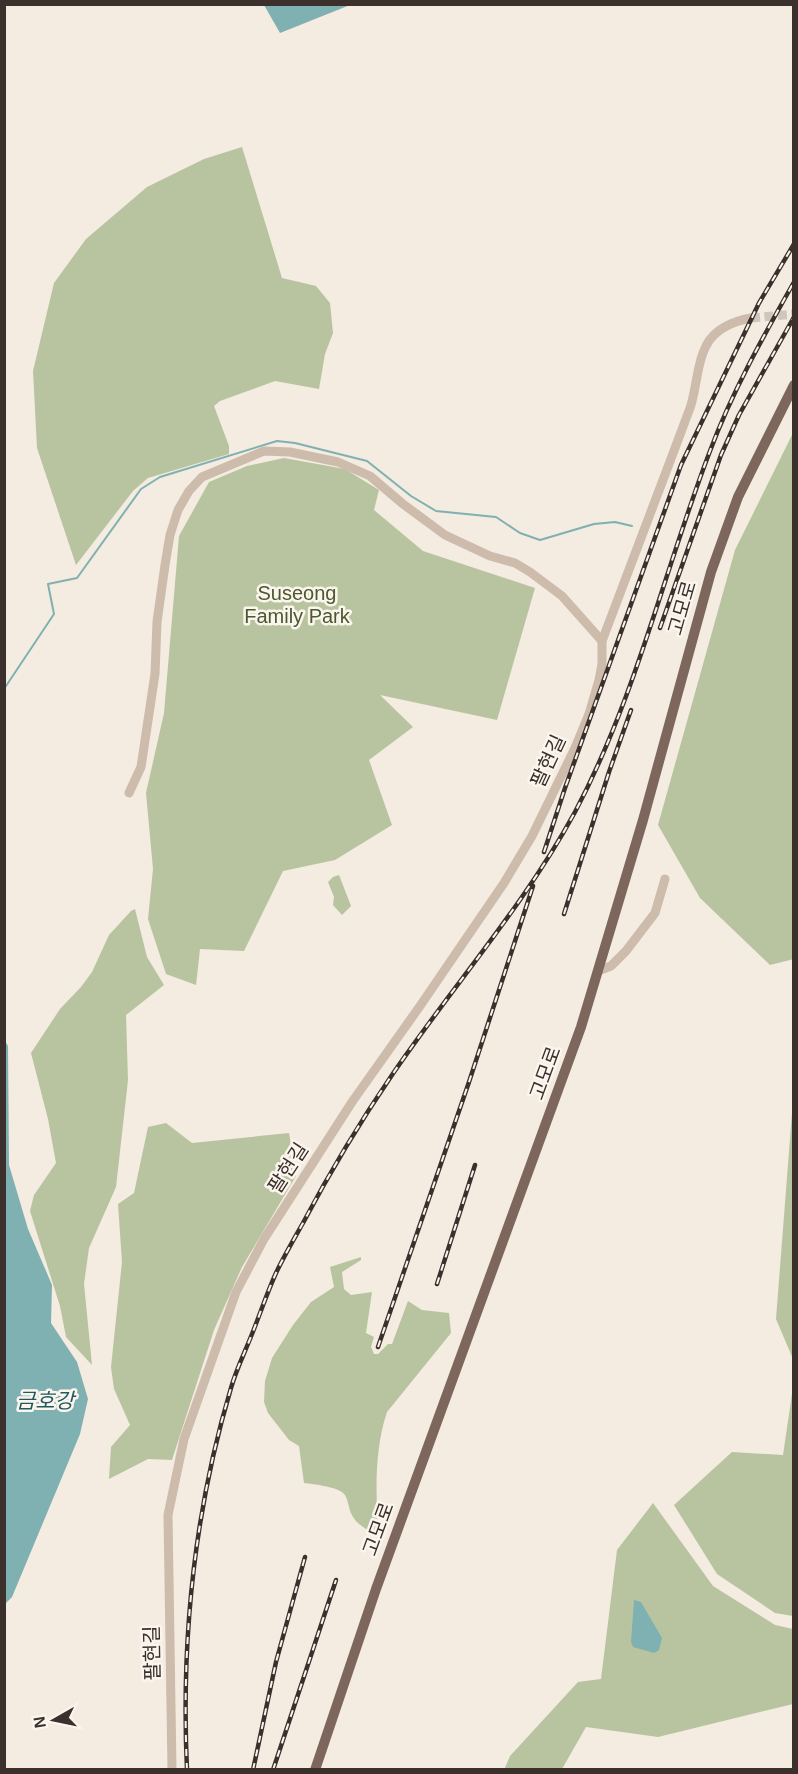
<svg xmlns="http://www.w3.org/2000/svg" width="798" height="1774" font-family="Arial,'Noto Sans KR',sans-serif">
<rect width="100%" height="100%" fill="#f4ebe1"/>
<g fill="#b8c4a0">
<polygon points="242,147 282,278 316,286 330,303 333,333 325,354 319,389 275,381 220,401 214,406 229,446 229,454 148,478 133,491 76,565 37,448 33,371 54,283 86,239 147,187 204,159"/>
<polygon points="793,433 794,959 770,965 700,898 658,825 735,550"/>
<polygon points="284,458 345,469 379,490 374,510 423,551 535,588 497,720 380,695 413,727 369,760 392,825 335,860 283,871 244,951 200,949 196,985 166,974 148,919 153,869 146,793 164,713 179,536 209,482 247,466"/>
<polygon points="339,875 351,906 342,915 333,905 334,897 328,882 333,877"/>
<polygon points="135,909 147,957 164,985 126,1015 128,1080 116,1187 89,1248 84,1284 92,1365 66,1337 60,1306 30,1211 34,1195 56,1163 48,1119 31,1053 60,1009 81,987 92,972 109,935 131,911"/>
<polygon points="793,1100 794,1359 793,1359 776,1319"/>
<polygon points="166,1123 192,1143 289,1133 296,1176 242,1267 214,1330 172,1460 148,1459 109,1479 111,1447 130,1425 114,1389 111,1367 122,1262 118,1204 134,1193 148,1127"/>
<path d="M361,1257V1260L342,1272L344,1289L351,1295L372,1292L366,1333L374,1337L371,1347L374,1354H378L388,1344H392L408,1301L422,1310L449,1313L451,1333L387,1412C374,1451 376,1493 378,1534C364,1529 353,1523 349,1507C348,1503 347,1497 344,1494C339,1487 313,1484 304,1483L299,1446L289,1440L268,1413L264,1402L265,1381L272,1358L293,1325L311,1302L334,1287L330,1267Z"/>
<polygon points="793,1387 794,1616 793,1616 775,1613 717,1574 674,1505 732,1452 783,1455"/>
<polygon points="653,1503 713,1586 775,1625 793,1629 793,1704 658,1737 586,1727 562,1769 504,1770 510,1756 578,1682 601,1679 617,1550"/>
</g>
<g fill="#7fb0b2">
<polygon points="264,5 350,5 280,33"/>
<polygon points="4,1039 8,1046 9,1165 28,1229 52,1285 51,1323 77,1362 88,1399 80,1434 12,1597 5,1604"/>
<polygon points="634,1600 641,1602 662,1638 659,1650 654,1653 633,1647 631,1642"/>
</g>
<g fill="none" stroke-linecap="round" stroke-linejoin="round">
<polyline stroke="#7fb0b2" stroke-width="2" points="4,689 54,614 48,584 77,578 141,489 160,477 277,441 295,443 367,461 411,496 436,511 496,517 520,533 540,540 594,524 615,522 632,526"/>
<polyline stroke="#cfc6bd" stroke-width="9" stroke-dasharray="9 4.5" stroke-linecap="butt" points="751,318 794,314"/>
<g stroke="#cdbbac" stroke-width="9">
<polyline points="129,793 141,767 155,674 157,622 165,565 170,535 178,510 189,491 202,477 264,451 290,452 338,462 370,476 403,504 445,535 490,556 515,563 530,572 562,596 602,641"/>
<polyline points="598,971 611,966 626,951 655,913 665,879"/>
<path d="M172,1770L168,1515L184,1439L236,1292L264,1239L352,1102L420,1006L504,883L532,836L575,748L589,714L599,680L602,664V641C631,564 661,486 690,408C697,388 696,365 706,346C714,329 734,321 751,318"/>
</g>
<polyline stroke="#7d675c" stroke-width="10" points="315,1770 376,1589 581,1027 643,820 711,572 738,497 794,385"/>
<defs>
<g id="rail">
<polyline points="660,628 721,455 739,415 794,317"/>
<polyline points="544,852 565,788 681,465 759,303 794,244"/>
<polyline points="564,914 609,772 631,710"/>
<polyline points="437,1284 475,1165"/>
<polyline points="378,1347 469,1082 533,886"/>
<path d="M187,1770C181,1641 194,1512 231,1388C236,1370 245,1352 252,1334C260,1314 267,1293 276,1273C284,1256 294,1239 303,1223C330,1172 360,1122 392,1075C452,987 524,906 575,812C636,697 664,571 710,451C732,392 763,337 794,282"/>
<polyline points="253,1770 276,1662 305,1557"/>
<polyline points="273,1770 336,1580"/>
</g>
</defs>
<use href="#rail" stroke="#3b302b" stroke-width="4.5"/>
<use href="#rail" stroke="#fbf5ee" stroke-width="2" stroke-dasharray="7" stroke-linecap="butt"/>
</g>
<g text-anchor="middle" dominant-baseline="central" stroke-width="5" stroke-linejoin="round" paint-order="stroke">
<g font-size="20" fill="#4a5a2e" stroke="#fbf5ee">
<text x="297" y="593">Suseong<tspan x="297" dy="23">Family Park</tspan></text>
</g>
<g font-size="20" fill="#3b302b" stroke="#fbf5ee">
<text transform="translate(682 608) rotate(-74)">고모로</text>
<text transform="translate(548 761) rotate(-65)">팔현길</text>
<text transform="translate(545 1073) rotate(-70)">고모로</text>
<text transform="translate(288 1168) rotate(-57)">팔현길</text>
<text transform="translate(378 1529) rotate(-70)">고모로</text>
<text transform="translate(152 1653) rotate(-91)">팔현길</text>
</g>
<g font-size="21" font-style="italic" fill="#1f5a5e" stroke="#fbf5ee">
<text x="45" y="1400">금호강</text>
</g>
</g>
<rect width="798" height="1774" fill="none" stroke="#3b302b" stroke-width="12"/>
<g transform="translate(54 1720) rotate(261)" stroke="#fbf5ee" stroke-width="4.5" paint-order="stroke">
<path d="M0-4.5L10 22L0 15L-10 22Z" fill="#3b302b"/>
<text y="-9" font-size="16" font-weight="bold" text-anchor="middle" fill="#3b302b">N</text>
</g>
</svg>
